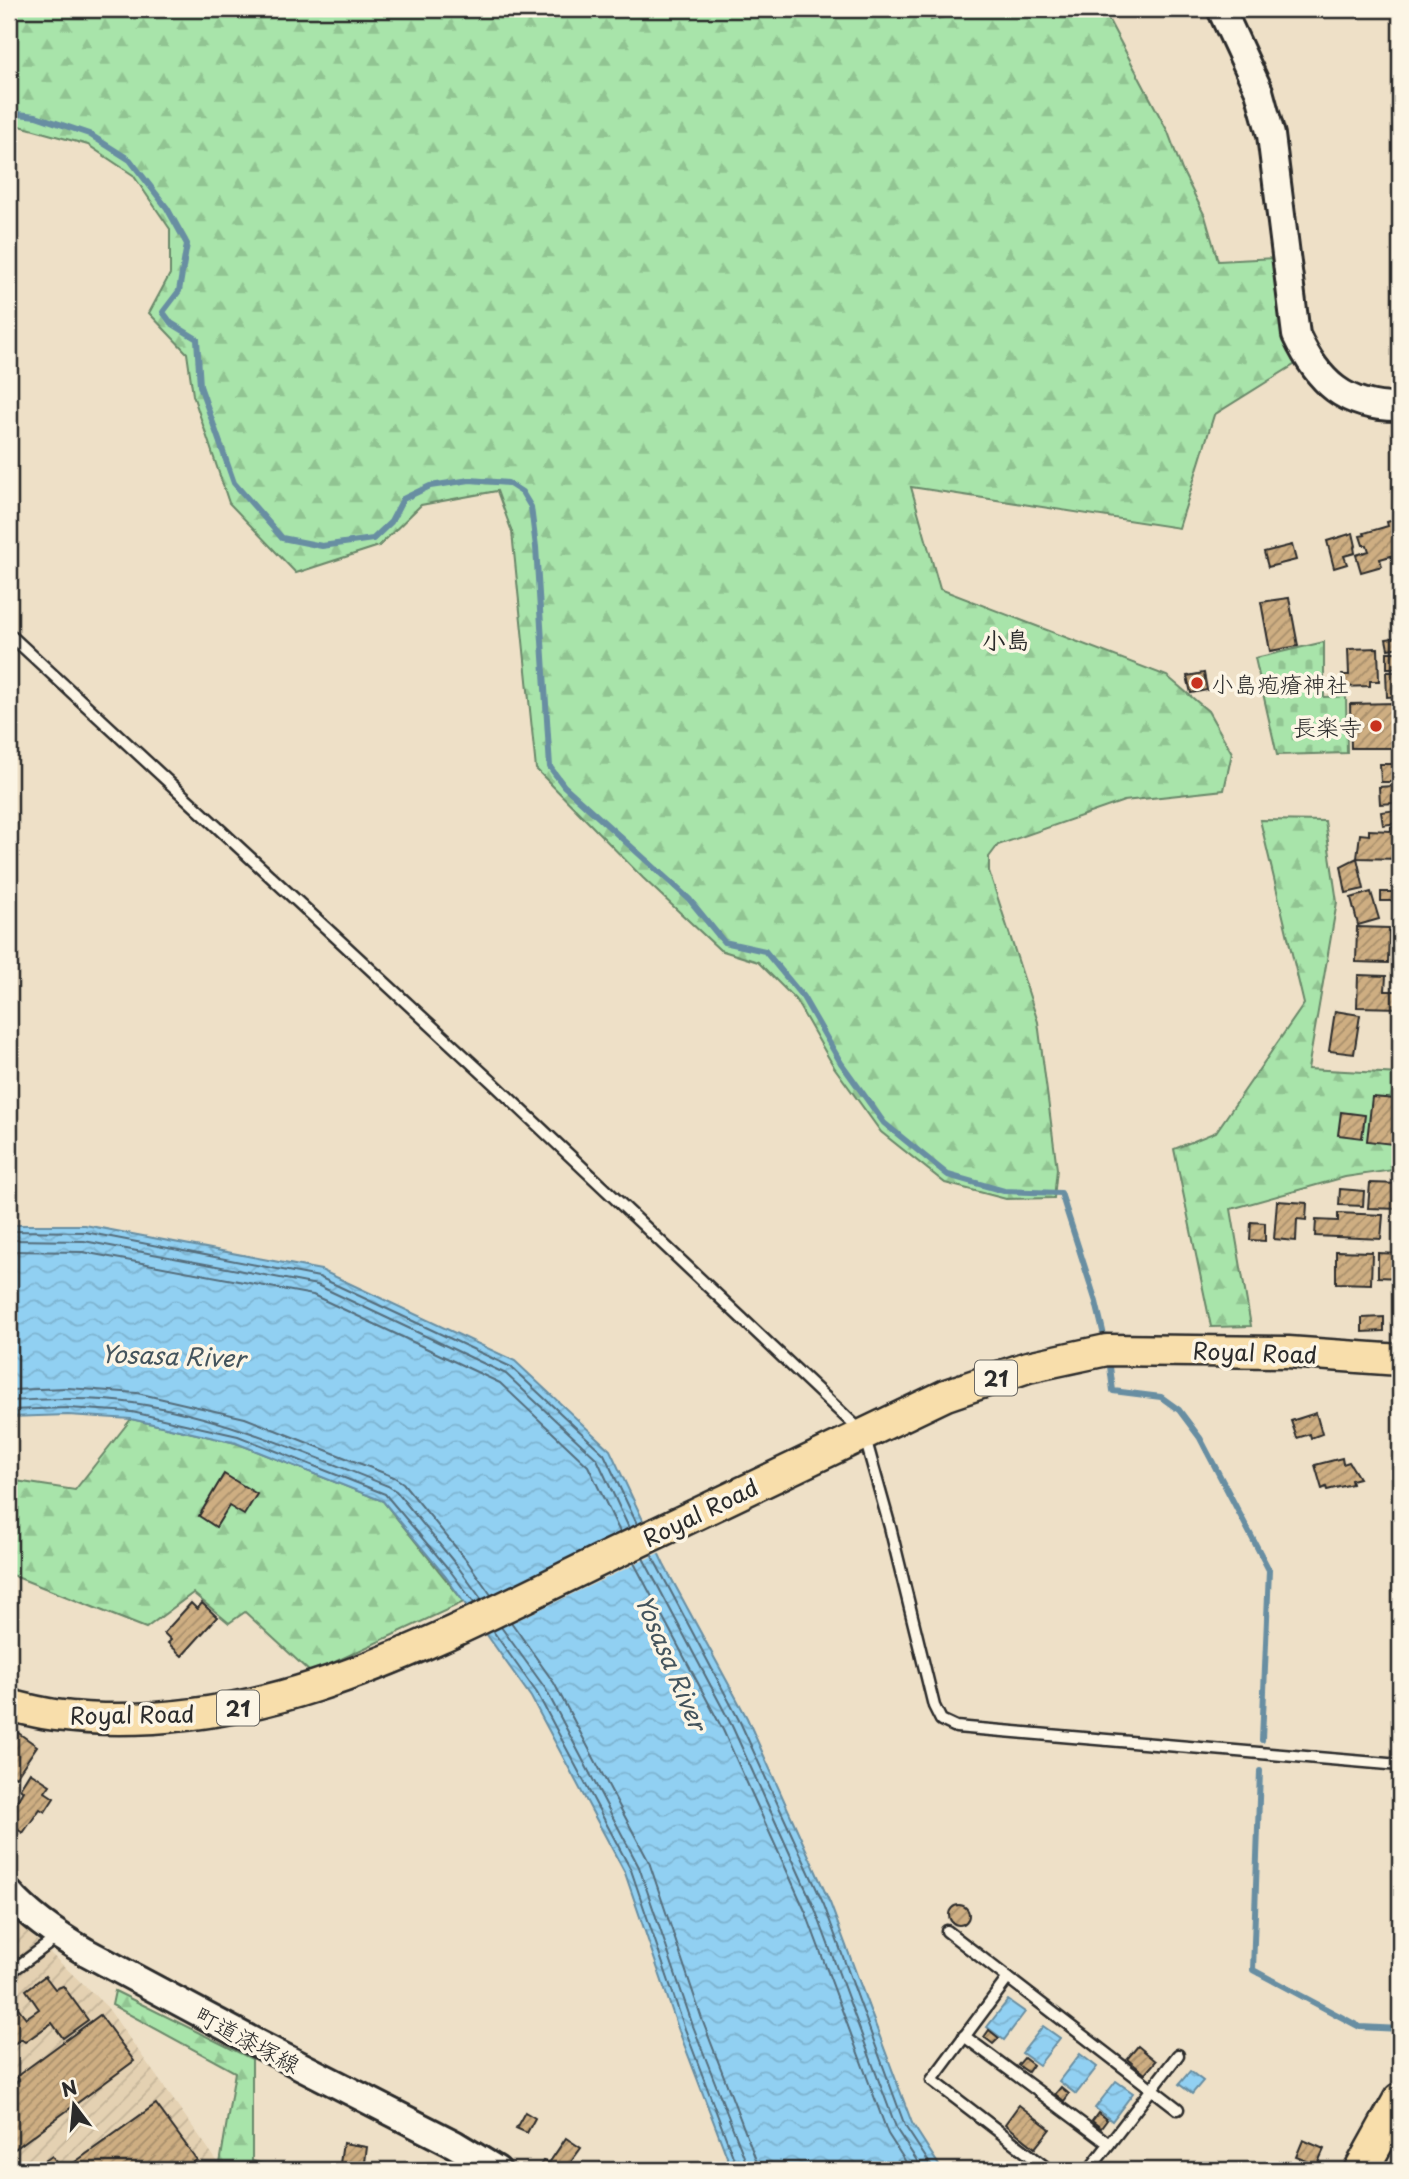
<svg xmlns="http://www.w3.org/2000/svg" width="1409" height="2179" font-family="'Playpen Sans','Klee One',sans-serif">
<defs>
<pattern id="industrial-furrows" width="10" height="10" patternUnits="userSpaceOnUse" patternTransform="scale(1.75)"><rect width="10" height="10" fill="#e4d1b2"/><path d="M-1 1l2-2M0 10L10 0M9 11l2-2" fill="none" stroke="#c4b499"/></pattern>
<pattern id="forest-firs" width="22" height="20" patternUnits="userSpaceOnUse" patternTransform="scale(1.75)"><rect width="22" height="20" fill="#a8e4aa"/><path d="M5 1l3.5 6h-7zM16 11l3.5 6h-7z" fill="#91c492"/></pattern>
<pattern id="cemetery-stones" width="16" height="16" patternUnits="userSpaceOnUse" patternTransform="scale(1.75)"><rect width="16" height="16" fill="#a8e4aa"/><path d="M2 7V4a2 2 0 0 1 4 0v3zM10 15v-3a2 2 0 0 1 4 0v3z" fill="#91c492"/></pattern>
<pattern id="water-waves" width="16" height="10" patternUnits="userSpaceOnUse" patternTransform="scale(1.75)"><rect width="16" height="10" fill="#91d0f2"/><path d="M0 5q4-4 8 0t8 0" fill="none" stroke="#7db3d0"/></pattern>
<pattern id="building-hatch" width="6" height="6" patternUnits="userSpaceOnUse" patternTransform="scale(1.75)"><rect width="6" height="6" fill="#ceae82"/><path d="M-1 1l2-2M0 6l6-6M5 7l2-2" fill="none" stroke="#a78e6b"/></pattern>
</defs>
<rect width="100%" height="100%" fill="#eee0c7"/>
<filter id="ink" filterUnits="userSpaceOnUse"><feTurbulence type="fractalNoise" baseFrequency=".0143" numOctaves="2"/><feDisplacementMap in="SourceGraphic" scale="14" xChannelSelector="R" yChannelSelector="G"/><feConvolveMatrix kernelMatrix="1 2 1 2 8 2 1 2 1" color-interpolation-filters="sRGB"/></filter>
<g filter="url(#ink)">
<polygon fill="url(#industrial-furrows)" points="9,1914 107,2007 220,2165 219,2170 9,2170"/>
<g fill="url(#forest-firs)" stroke="#6a886a" stroke-width="2">
<polygon points="9,9 929,9 931,20 982,9 1103,9 1168,132 1182,170 1205,216 1218,261 1275,258 1297,363 1214,415 1179,528 911,487 940,589 1167,676 1208,711 1232,753 1224,790 1124,801 998,845 989,857 989,871 1038,1022 1057,1169 1054,1198 1006,1199 945,1183 881,1132 834,1067 795,999 758,962 720,950 643,878 536,769 512,532 497,491 421,505 379,546 296,573 229,503 193,395 187,353 149,313 170,274 170,229 133,175 88,145 9,123"/>
<polygon points="1260,820 1325,821 1337,902 1308,1069 1400,1074 1400,1169 1345,1177 1231,1209 1251,1326 1211,1327 1174,1149 1216,1132 1304,1004"/>
<polygon points="131,1419 236,1443 383,1501 464,1602 311,1673 245,1612 229,1623 193,1593 146,1628 9,1574 9,1480 75,1490"/>
<polygon points="115,1991 252,2059 252,2161 285,2170 219,2170 235,2072 112,2005"/>
</g>
<polygon fill="url(#cemetery-stones)" stroke="#6a886a" stroke-width="2" points="1324,642 1324,697 1346,696 1347,753 1277,755 1255,658"/>
<g fill="url(#water-waves)" stroke="#688ea2" stroke-width="2">
<polygon points="9,1225 85,1225 321,1270 515,1361 610,1450 664,1565 747,1718 830,1903 912,2123 942,2170 732,2170 679,2031 625,1873 531,1697 446,1577 383,1501 236,1443 131,1419 68,1415 9,1417"/>
<polygon points="1008,2000 1025,2012 1004,2040 987,2027"/>
<polygon points="1043,2026 1060,2038 1039,2065 1022,2053"/>
<polygon points="1080,2054 1097,2067 1076,2094 1059,2081"/>
<polygon points="1190,2071 1203,2081 1192,2094 1179,2084"/>
<polygon points="1116,2081 1133,2093 1112,2121 1095,2108"/>
</g>
<polygon fill="#eee0c7" points="646,1519 661,1552 484,1636 464,1608"/>
<g fill="none" stroke-linecap="round" stroke-linejoin="round">
<g stroke="#546d7b" stroke-width="2">
<polyline points="9,1231 85,1232 319,1277 511,1367 604,1454 637,1524"/>
<polyline points="9,1240 84,1241 317,1285 506,1374 597,1459 629,1528"/>
<polyline points="9,1251 83,1252 313,1295 500,1383 588,1466 620,1532"/>
<polyline points="9,1390 68,1388 137,1393 245,1418 394,1477 403,1483 467,1561 491,1595"/>
<path d="M9,1401C50,1399 92,1397 133,1403C222,1416 305,1453 388,1486L396,1491L458,1567L482,1600"/>
<polyline points="9,1410 68,1408 132,1412 238,1436 385,1494 451,1572 474,1603"/>
<polyline points="651,1554 740,1722 824,1905 905,2126 934,2170"/>
<polyline points="643,1558 732,1726 815,1909 897,2130 923,2170"/>
<polyline points="634,1563 723,1730 806,1913 888,2134 911,2170"/>
<polyline points="511,1622 554,1683 649,1862 703,2022 756,2160 757,2170"/>
<polyline points="501,1627 545,1688 639,1867 693,2026 746,2162 747,2170"/>
<polyline points="493,1631 537,1693 631,1870 685,2029 738,2170"/>
</g>
<g stroke="#688ea2" stroke-width="6">
<polyline points="9,113 36,116 89,134 130,160 167,208 187,244 179,291 163,312 171,323 197,339 200,386 234,483 282,538 322,546 373,539 391,522 403,499 430,486 470,480 508,483 522,492 531,507 536,547 550,767 564,786 689,899 724,942 765,951 803,997 841,1063 884,1123 948,1175 1004,1191 1061,1193 1096,1302 1106,1344"/>
<polyline points="1109,1358 1113,1391 1161,1397 1179,1410 1200,1438 1269,1570 1262,1740"/>
<polyline points="1260,1771 1253,1970 1360,2027 1400,2029"/>
</g>
</g>
<g fill="url(#building-hatch)" stroke="#2b2b2b" stroke-width="2">
<polygon points="1400,518 1400,558 1393,560 1391,556 1380,559 1382,566 1361,572 1356,555 1369,551 1367,545 1363,545 1360,536 1365,535 1364,533 1388,526 1387,522"/>
<polygon points="1353,533 1356,546 1354,547 1355,553 1344,556 1347,564 1334,568 1327,541"/>
<polygon points="1292,545 1296,560 1268,567 1264,552"/>
<polygon points="1289,598 1298,646 1270,651 1261,602"/>
<polygon points="1400,637 1400,647 1388,649 1386,639"/>
<polygon points="1378,648 1379,681 1370,681 1370,686 1342,687 1342,675 1349,675 1348,649"/>
<rect x="1387" y="652" width="13" height="16"/>
<polygon points="1386,672 1400,672 1400,696 1387,697"/>
<polygon points="1204,673 1207,690 1191,693 1187,676"/>
<polygon points="1396,703 1397,718 1400,718 1398,748 1351,748 1350,704"/>
<polygon points="1380,764 1400,764 1400,789 1399,782 1381,782"/>
<polygon points="1392,786 1394,803 1380,804 1379,787"/>
<polygon points="1397,810 1398,823 1383,825 1381,812"/>
<polygon points="1391,827 1400,827 1400,859 1357,858 1360,834 1369,835 1369,830 1391,831"/>
<polygon points="1357,858 1364,889 1346,893 1341,866"/>
<polygon points="1371,892 1379,919 1358,925 1351,898"/>
<polygon points="1381,892 1400,892 1400,904 1397,905 1397,901 1381,901"/>
<polygon points="1357,927 1389,928 1388,963 1356,962"/>
<polygon points="1358,975 1386,976 1385,991 1400,991 1400,1008 1357,1007"/>
<polygon points="1335,1011 1360,1015 1354,1054 1329,1051"/>
<polygon points="1372,1097 1396,1099 1392,1144 1367,1141"/>
<polygon points="1341,1112 1365,1115 1362,1138 1338,1135"/>
<polygon points="1370,1183 1400,1184 1400,1209 1368,1208"/>
<polygon points="1340,1189 1364,1191 1363,1206 1339,1205"/>
<polygon points="1277,1201 1307,1203 1306,1220 1297,1219 1296,1241 1274,1239"/>
<polygon points="1397,1212 1400,1212 1400,1234 1396,1234"/>
<polygon points="1338,1213 1383,1215 1381,1239 1315,1236 1316,1220 1338,1221"/>
<polygon points="1251,1222 1265,1223 1265,1241 1250,1240"/>
<polygon points="1336,1251 1372,1252 1371,1284 1336,1283"/>
<polygon points="1378,1253 1400,1254 1400,1278 1378,1277"/>
<rect x="1397" y="1307" width="3" height="19"/>
<polygon points="1384,1317 1384,1331 1362,1332 1362,1318"/>
<polygon points="1316,1413 1322,1434 1311,1438 1310,1434 1297,1438 1291,1421"/>
<polygon points="1342,1458 1343,1464 1349,1462 1359,1478 1351,1480 1352,1484 1327,1490 1326,1487 1322,1489 1315,1465"/>
<polygon points="224,1474 257,1494 244,1515 229,1506 216,1527 199,1516"/>
<polygon points="191,1603 197,1609 202,1603 217,1617 182,1656 168,1643 171,1640 164,1633"/>
<polygon points="17,1732 37,1746 16,1777 9,1772 9,1744"/>
<polygon points="30,1772 50,1785 45,1792 54,1798 45,1812 40,1809 23,1833 9,1824 9,1804 13,1798 17,1801 23,1791 20,1788"/>
<circle cx="959" cy="1915" r="10"/>
<polygon points="45,1976 55,1989 63,1986 88,2020 63,2038 52,2023 25,2042 21,2039 9,2048 9,1996 26,2018 39,2009 26,1990"/>
<polygon points="100,2015 134,2061 15,2149 9,2140 9,2088 19,2080 17,2076"/>
<polygon points="989,2030 999,2038 993,2044 984,2037"/>
<polygon points="1138,2046 1156,2061 1145,2074 1127,2059"/>
<polygon points="1024,2058 1033,2065 1028,2072 1018,2065"/>
<polygon points="1061,2087 1069,2094 1064,2101 1055,2094"/>
<polygon points="156,2104 197,2160 182,2170 64,2170"/>
<polygon points="1019,2105 1050,2129 1035,2148 1005,2124"/>
<polygon points="525,2112 535,2118 527,2133 516,2128"/>
<polygon points="1098,2113 1107,2120 1101,2128 1092,2121"/>
<polygon points="566,2138 581,2148 565,2170 537,2170 543,2161 549,2163"/>
<polygon points="1303,2140 1324,2149 1317,2165 1296,2157"/>
<polygon points="343,2143 367,2147 364,2170 339,2170"/>
<polygon points="52,2156 63,2170 32,2170"/>
<polygon points="601,2163 609,2170 595,2170"/>
</g>
<g fill="none" stroke-linecap="round" stroke-linejoin="round">
<defs>
<g id="lane">
<polyline points="9,634 491,1081 864,1434 890,1527 934,1706 941,1720 956,1727 1400,1765"/>
<polyline points="947,1931 1178,2109"/>
<polyline points="9,1973 59,1936"/>
<polyline points="1008,1978 932,2080 1049,2170"/>
<polyline points="964,2036 1109,2144"/>
<polyline points="1089,2170 1178,2055"/>
</g>
<g id="secondary">
<path d="M1221,9L1259,91L1271,135L1296,335C1318,382 1345,408 1400,407"/>
<path d="M9,1893C30,1917 58,1936 86,1952L258,2044L454,2144L497,2170"/>
</g>
<path id="primary" d="M9,1705C24,1709 40,1713 55,1715C259,1741 435,1640 611,1555C722,1501 834,1448 946,1395L1028,1367L1107,1350L1288,1352L1400,1360"/>
<polyline id="highway" points="1361,2170 1400,2100"/>
</defs>
<use href="#lane" stroke="#2b2b2b" stroke-width="15"/>
<use href="#secondary" stroke="#2b2b2b" stroke-width="32"/>
<use href="#primary" stroke="#2b2b2b" stroke-width="35"/>
<use href="#highway" stroke="#2b2b2b" stroke-width="38"/>
<use href="#lane" stroke="#fcf5e5" stroke-width="10"/>
<use href="#secondary" stroke="#fcf5e5" stroke-width="26"/>
<use href="#primary" stroke="#f8deab" stroke-width="30"/>
<use href="#highway" stroke="#f8deab" stroke-width="33"/>
</g>
</g>
<g fill="#c8321e" stroke="#fcf5e5" stroke-width="2.5">
<circle cx="1197" cy="683" r="7"/>
<circle cx="1376" cy="726" r="7"/>
</g>
<g text-anchor="middle" dominant-baseline="central" stroke-width="7" stroke-linejoin="round" paint-order="stroke">
<g fill="#fcf5e5" stroke="#6a6863" stroke-width="2">
<rect x="975" y="1360.5" width="42" height="35" rx="5"/>
<rect x="217" y="1690.5" width="42" height="35" rx="5"/>
</g>
<g font-size="21" font-weight="bold" fill="#2b2b2b">
<text x="996" y="1378">21</text>
<text x="238" y="1708">21</text>
</g>
<g font-size="23" fill="#2b2b2b" stroke="#fcf5e5" text-anchor="start">
<text x="1211" y="683">小島疱瘡神社</text>
<text x="1362" y="726" text-anchor="end">長楽寺</text>
</g>
<g font-size="23" fill="#2b2b2b" stroke="#fcf5e5">
<text transform="translate(1255 1352) rotate(2)">Royal Road</text>
<text transform="translate(700 1512) rotate(-26)">Royal Road</text>
<text transform="translate(132 1714) rotate(-1)">Royal Road</text>
<text transform="translate(248 2039) rotate(28)">町道漆塚線</text>
</g>
<g font-size="24" font-weight="bold" fill="#2b2b2b" stroke="#fcf5e5">
<text x="1006" y="639">小島</text>
</g>
<g font-size="24" font-style="italic" fill="#44545d" stroke="#fcf5e5">
<text transform="translate(173 1355) rotate(2)">Yosasa River</text>
<text transform="translate(672 1662) rotate(67)">Yosasa River</text>
</g>
</g>
<rect width="1409" height="2179" fill="none" stroke="#fcf5e5" stroke-width="35"/>
<rect x="18" y="18" width="1374" height="2144" fill="none" stroke="#2b2b2b" stroke-width="2.5" filter="url(#ink)"/>
<g transform="translate(74 2105) rotate(344)" stroke="#fcf5e5" stroke-width="5" paint-order="stroke">
<path d="M0-5L12 26L0 18L-12 26Z" fill="#2b2b2b"/>
<text y="-10" font-size="19" font-weight="bold" text-anchor="middle" fill="#2b2b2b">N</text>
</g>
</svg>
